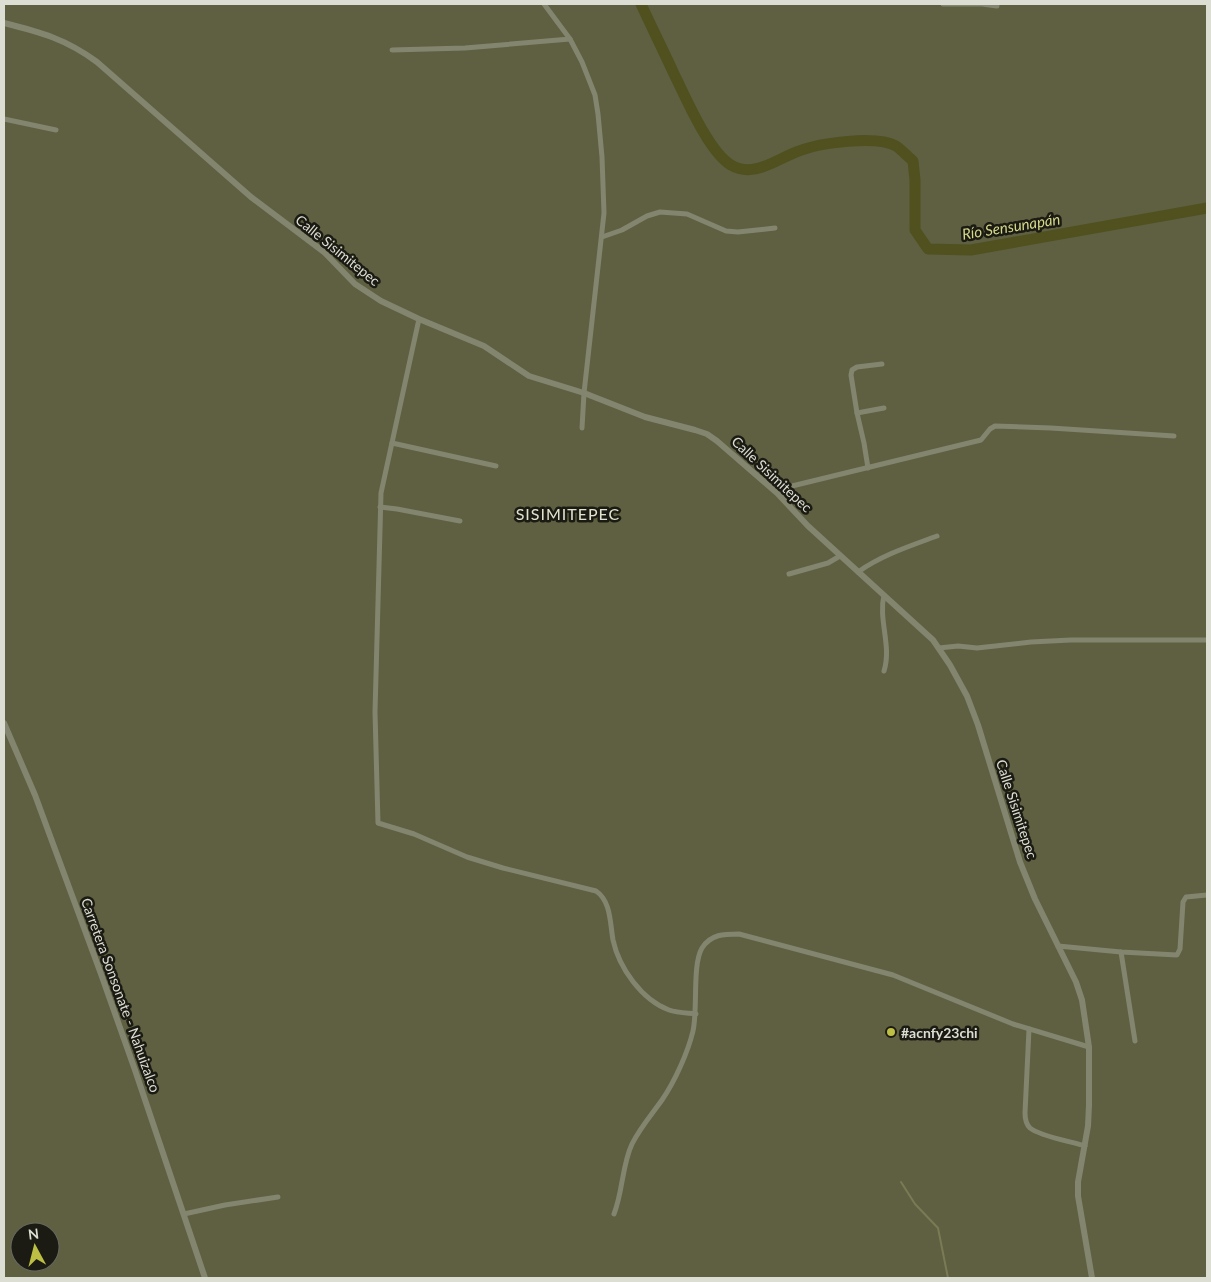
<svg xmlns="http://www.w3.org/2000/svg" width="1211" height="1282" font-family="Lato,sans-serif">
<rect width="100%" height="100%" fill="#333423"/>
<path fill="#5e6041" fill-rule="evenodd" d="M4,4H1207V1278H4ZM20,1232H50V1262H20Z"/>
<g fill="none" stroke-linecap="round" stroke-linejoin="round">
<polyline stroke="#7a7b55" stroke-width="2" points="901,1182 915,1204 938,1228 948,1278"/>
<path stroke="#50511f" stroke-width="11" d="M641,4C652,28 664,52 675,76C687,100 709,152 731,165C754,179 778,158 799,151C819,143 877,135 896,146C902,150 908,157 913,161L915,180V230L928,249L971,250L1207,208"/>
<g stroke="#83856f" stroke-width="5">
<polyline points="544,4 570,39 582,62 595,95 598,114 602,157 604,213 584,393 582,428"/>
<polyline points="943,4 982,4 997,6"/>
<polyline points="392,50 465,48 570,39"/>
<polyline points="4,119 56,130"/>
<polyline points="602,237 622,230 647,216 660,212 687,214 726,231 738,232 775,228"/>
<path d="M419,319L381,493L375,712L378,823L414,834L467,857L503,868L596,891C611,901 610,923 613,940C619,968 642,1000 669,1010C677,1013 687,1013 696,1014"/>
<polyline points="857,413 884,408"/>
<polyline points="392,443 496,466"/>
<polyline points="868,468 864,443 857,413 851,375 852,370 857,367 882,364"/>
<polyline points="777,493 792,486 981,440 990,429 995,426 1051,428 1174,436"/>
<polyline points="380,507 397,509 460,521"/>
<path d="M858,572C882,555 910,546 937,536"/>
<polyline points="789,574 828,563 840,556"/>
<polyline points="939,648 958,646 977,648 1031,642 1071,640 1207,640"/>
<path d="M884,671C892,646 878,620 884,595"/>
<polyline points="1058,946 1121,952 1177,955 1180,949 1183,902 1186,897 1207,895"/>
<polyline points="1121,952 1135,1041"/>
<path d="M1029,1029L1025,1113C1025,1119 1026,1124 1030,1128C1039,1136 1073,1142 1085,1146"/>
<polyline points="184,1214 225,1205 278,1197"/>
<path d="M614,1214C623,1191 622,1165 632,1144C640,1128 652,1114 662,1100C675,1081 688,1052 693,1031C698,1009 692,965 702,948C711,934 724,934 739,934L893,975L1013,1024L1089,1047"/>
</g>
<g stroke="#83856f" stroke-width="6">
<path d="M4,23C40,32 66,39 97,62L251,197L324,252L355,284L381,301L419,319L484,346L529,376L584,393L645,417L695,430L707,434L717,441L777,493L808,526L933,640L950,665L967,696L978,725L1020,862L1035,899L1076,982L1082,1000L1089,1047V1105L1088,1126L1078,1182V1196L1092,1278"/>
<polyline points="4,723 35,795 101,974 135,1070 205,1278"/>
</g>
</g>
<circle fill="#bcbf44" stroke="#1b1b13" stroke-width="2" cx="891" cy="1032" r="5"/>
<g text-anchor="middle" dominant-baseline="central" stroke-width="5" stroke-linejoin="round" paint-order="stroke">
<g font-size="14" fill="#ddded3" stroke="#1b1b13">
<text transform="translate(338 250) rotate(39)">Calle Sisimitepec</text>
<text transform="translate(772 474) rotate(43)">Calle Sisimitepec</text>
<text transform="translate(1017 809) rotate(72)">Calle Sisimitepec</text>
<text transform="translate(121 995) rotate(70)">Carretera Sonsonate - Nahuizalco</text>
</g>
<g font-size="14" font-weight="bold" fill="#ddded3" stroke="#1b1b13" text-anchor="start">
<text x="901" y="1032">#acnfy23chi</text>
</g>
<g font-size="15" font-style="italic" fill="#d4d889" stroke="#1b1b13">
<text transform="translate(1011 226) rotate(-9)">Río Sensunapán</text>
</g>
<g font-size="16" letter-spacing="1" fill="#e3e4cf" stroke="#1b1b13">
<text x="568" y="513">SISIMITEPEC</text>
</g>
</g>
<rect width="1211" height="1282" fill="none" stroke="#ddded3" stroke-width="10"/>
<g transform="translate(35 1247) rotate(353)"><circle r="24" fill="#1b1b13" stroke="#696960"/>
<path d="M0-4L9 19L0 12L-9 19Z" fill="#bcbf44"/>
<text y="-8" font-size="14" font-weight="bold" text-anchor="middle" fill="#ddded3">N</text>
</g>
</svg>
